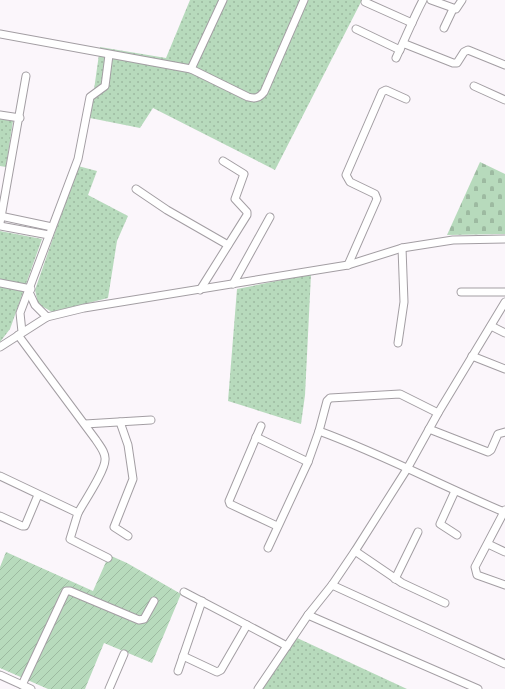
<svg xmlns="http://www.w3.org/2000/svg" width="505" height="689" font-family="'Source Sans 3',sans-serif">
<defs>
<pattern id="grass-dots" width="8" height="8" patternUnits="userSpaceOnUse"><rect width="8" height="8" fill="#b7dabc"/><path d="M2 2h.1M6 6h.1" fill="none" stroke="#9dbaa1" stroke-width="1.8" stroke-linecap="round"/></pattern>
<pattern id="cemetery-stones" width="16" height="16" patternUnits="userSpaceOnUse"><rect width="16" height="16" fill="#b7dabc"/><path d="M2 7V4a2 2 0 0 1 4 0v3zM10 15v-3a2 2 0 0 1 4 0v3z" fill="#9dbaa1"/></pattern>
<pattern id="garden-furrows" width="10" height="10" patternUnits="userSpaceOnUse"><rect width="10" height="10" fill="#b7dabc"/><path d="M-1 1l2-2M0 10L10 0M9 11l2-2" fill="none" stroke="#9dbaa1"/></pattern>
</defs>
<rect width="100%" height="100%" fill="#fbf6fb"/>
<g fill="url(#grass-dots)">
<polygon points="190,0 362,0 275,170 153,108 140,128 90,118 100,47 166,58"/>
<polygon points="0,119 13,121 6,167 0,166"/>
<polygon points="78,166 97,171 88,195 128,216 117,241 108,298 52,312 38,304 35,290"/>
<polygon points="0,231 42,239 10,329 0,342"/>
<polygon points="311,274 305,395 301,424 228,401 237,289"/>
<polygon points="295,637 407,689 261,689"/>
</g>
<polygon fill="url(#cemetery-stones)" points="480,162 505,174 505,234 447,235"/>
<polygon fill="url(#garden-furrows)" points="6,552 93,591 109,555 127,563 181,594 152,663 104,643 85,689 48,689 0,668 0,567"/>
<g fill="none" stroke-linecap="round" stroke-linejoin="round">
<defs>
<g id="minor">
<polyline points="431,0 456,9 462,0"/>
<polyline points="365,2 412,23"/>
<polyline points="444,28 453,9"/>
<polyline points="356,29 400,50"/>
<polyline points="0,34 191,69 223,0"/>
<polyline points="405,44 453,63 457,63 464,52 468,50 505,65"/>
<path d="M396,58C405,39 413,19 423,0"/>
<path d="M191,69L248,97C255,99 259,98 264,92L304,0"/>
<polyline points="474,86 505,100"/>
<polyline points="0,115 20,118"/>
<polyline points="136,189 167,210 228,245"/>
<polyline points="0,216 52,227"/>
<polyline points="0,223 26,76"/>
<polyline points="0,226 49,235"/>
<polyline points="348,265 377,199 375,194 350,182 346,175 382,92 386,90 406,99"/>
<polyline points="0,283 31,289"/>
<polyline points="233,284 270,217"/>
<polyline points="200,290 247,215 247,212 235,199 244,174 223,161"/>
<polyline points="29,292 35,305 47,317"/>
<polyline points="461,292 505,292"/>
<polyline points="491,326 505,333"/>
<polyline points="22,332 20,313 78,159 90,97 105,86 109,55"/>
<path d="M18,335L96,440C100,446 106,453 105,460C105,471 84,502 78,513"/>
<polyline points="398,343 404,302 402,248"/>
<polyline points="0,347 47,317 84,308 348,265 402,248 453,240 505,239"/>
<polyline points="472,356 505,369"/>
<path d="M438,413L400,394L330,398L327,401L319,431C382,454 442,486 504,512"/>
<polyline points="120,422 128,445 133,479 114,527 128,536"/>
<polyline points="85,424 151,420"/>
<polyline points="261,426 229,501 230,504 277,526"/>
<polyline points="429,429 488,452 491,450 498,434 505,432"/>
<polyline points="256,437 308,462"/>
<polyline points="0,476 78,513 70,539 108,558"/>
<polyline points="455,491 440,524 457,535"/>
<polyline points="505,510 475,567 477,575 505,585"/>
<polyline points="0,516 22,526 25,526 38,495"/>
<polyline points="488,544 505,552"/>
<polyline points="268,548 308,462 319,431"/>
<polyline points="355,551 402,583 445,603"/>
<polyline points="395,579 418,532"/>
<polyline points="332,585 505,664"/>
<polyline points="184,592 287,646"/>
<polyline points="308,615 478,689"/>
<polyline points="183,656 217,672 221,670 247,625"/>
<polyline points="178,671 202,601"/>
<polyline points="0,675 31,689"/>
<polyline points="22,685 66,591 70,591 139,620 144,619 154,601"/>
<polyline points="109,689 124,654"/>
<polyline points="258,689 308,615 332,585 355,551 407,469 438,413 505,302"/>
</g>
</defs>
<use href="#minor" stroke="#a39ea3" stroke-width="9"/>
<use href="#minor" stroke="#fff" stroke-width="7"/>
</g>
</svg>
